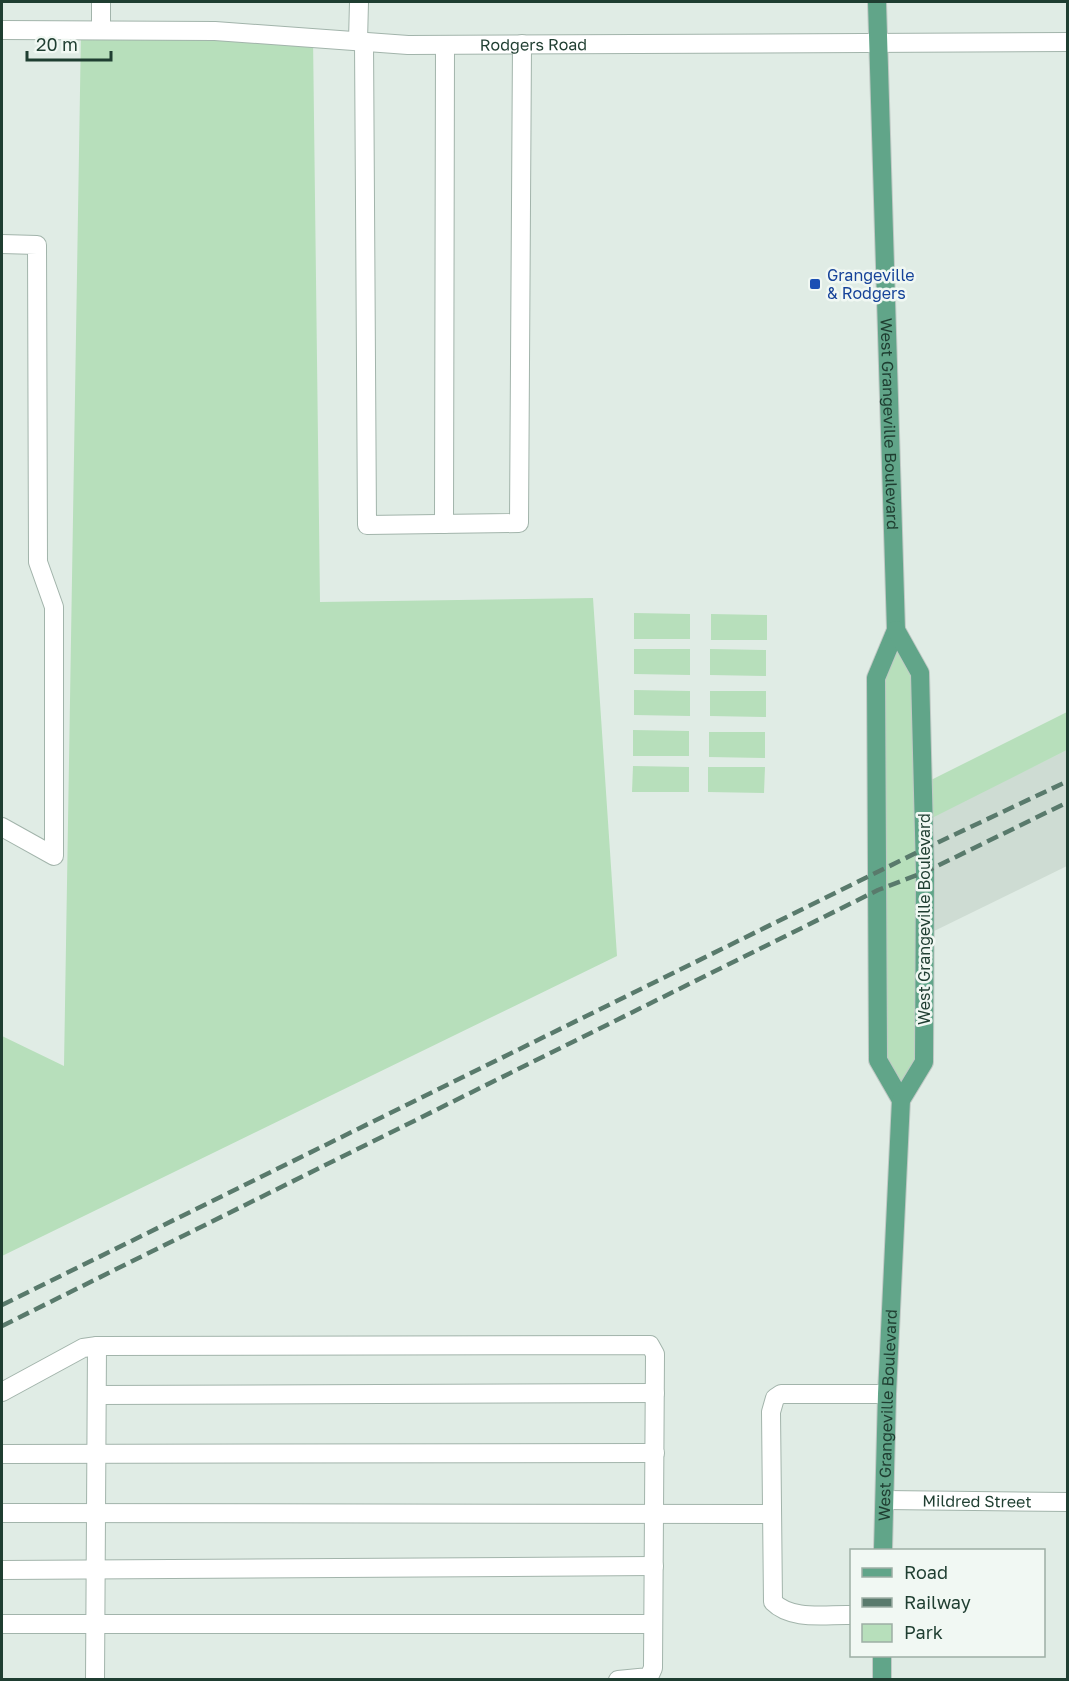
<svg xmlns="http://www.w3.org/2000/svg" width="1069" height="1681" font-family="'Golos Text',sans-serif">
<rect width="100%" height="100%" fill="#e0ece5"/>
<polygon fill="#cedcd3" points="1067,750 1067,866 924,936 924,821"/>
<g fill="#b7dfbb">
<polygon points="81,30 313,37 320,602 593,598 617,956 2,1256 2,1036 64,1066"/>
<polygon points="634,613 690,614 690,639 634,639"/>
<polygon points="711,614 767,615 767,640 711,640"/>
<polygon points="896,630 920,673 923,784 1067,712 1067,750 924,822 924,1062 901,1100 878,1060 876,678"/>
<polygon points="634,649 690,649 690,675 634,674"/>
<polygon points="710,649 766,650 766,676 710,675"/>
<polygon points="634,690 690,691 690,716 634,715"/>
<polygon points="710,691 766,691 766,717 710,716"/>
<polygon points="633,730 689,731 689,756 633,756"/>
<polygon points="709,732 765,732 765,758 709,757"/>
<polygon points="633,766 689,767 689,792 632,792"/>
<polygon points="708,767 765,767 764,793 708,792"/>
</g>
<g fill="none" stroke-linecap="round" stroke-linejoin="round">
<defs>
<g id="minor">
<path id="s1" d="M2,30L215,31L408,45L1068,42"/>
<polyline points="101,30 101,2"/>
<polyline points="358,41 359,2"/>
<polyline points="364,42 367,525 519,523 522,44"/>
<polyline points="2,244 37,245 38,562 54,607 54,856 2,827"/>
<polyline points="444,524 445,45"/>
<polyline points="2,1392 83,1348 97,1346 650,1345 655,1354 653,1668 649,1677 618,1680"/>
<polyline points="97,1395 655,1393"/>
<polyline points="2,1454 655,1453"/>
<path id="s2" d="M885,1500L1068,1502"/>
<polyline points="2,1513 772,1514"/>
<polyline points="2,1570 654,1566"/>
<path d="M852,1615C826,1614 792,1621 773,1602L771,1412L775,1398L781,1394H887"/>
<polyline points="2,1624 653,1624"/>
<polyline points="95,1680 97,1346"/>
</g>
<g id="major">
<path id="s3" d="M877,2L896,630L876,678L878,1060L901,1100"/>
<path id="s4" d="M883,1550L887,1394L901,1100L924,1062L925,872L920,673L896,630"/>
<polyline points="882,1656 882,1680"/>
</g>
</defs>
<use href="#minor" stroke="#a2b4ab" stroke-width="20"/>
<use href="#major" stroke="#c0c9c5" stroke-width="20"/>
<use href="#minor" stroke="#fff" stroke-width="18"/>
<use href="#major" stroke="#61a589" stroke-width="18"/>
<g stroke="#597a6c" stroke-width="4.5" stroke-dasharray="12 6" stroke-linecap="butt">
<polyline points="2,1305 924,849 1068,781"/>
<polyline points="2,1326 878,890 925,872 1068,802"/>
</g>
</g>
<rect fill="#1a4fb4" stroke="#f1f8f3" stroke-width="2" x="809" y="278" width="12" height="12" rx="3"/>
<g text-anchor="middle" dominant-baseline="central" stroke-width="5" stroke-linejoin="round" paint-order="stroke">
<g font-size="16" fill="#1f3e31" stroke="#f1f8f3">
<text stroke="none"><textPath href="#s1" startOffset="532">Rodgers Road</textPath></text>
<text stroke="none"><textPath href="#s3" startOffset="422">West Grangeville Boulevard</textPath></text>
<text transform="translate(924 919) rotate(-90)">West Grangeville Boulevard</text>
<text stroke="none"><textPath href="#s4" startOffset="135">West Grangeville Boulevard</textPath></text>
<text stroke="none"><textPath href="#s2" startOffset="92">Mildred Street</textPath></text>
</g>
<g font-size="16" fill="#164399" stroke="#f1f8f3" text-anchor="start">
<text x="827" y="275">Grangeville<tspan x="827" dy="18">&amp; Rodgers</tspan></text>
</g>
</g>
<rect width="1069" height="1681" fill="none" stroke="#1f3e31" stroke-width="6"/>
<rect x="850" y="1549" width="195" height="108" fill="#f1f8f3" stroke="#9daea5" stroke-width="1.5"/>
<rect x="862" y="1568" width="30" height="9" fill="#61a589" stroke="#9daea5" stroke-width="1.5"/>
<text x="904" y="1579" font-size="18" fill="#1f3e31">Road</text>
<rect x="862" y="1598" width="30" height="9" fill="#597a6c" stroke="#9daea5" stroke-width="1.5"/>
<text x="904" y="1609" font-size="18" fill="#1f3e31">Railway</text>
<rect x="862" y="1624" width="30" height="18" fill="#b7dfbb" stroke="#9daea5" stroke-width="1.5"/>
<text x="904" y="1639" font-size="18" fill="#1f3e31">Park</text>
<path d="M27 51v9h84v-9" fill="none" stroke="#1f3e31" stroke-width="3"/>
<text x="36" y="51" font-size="18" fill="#1f3e31" stroke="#f1f8f3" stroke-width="4.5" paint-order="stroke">20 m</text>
</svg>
